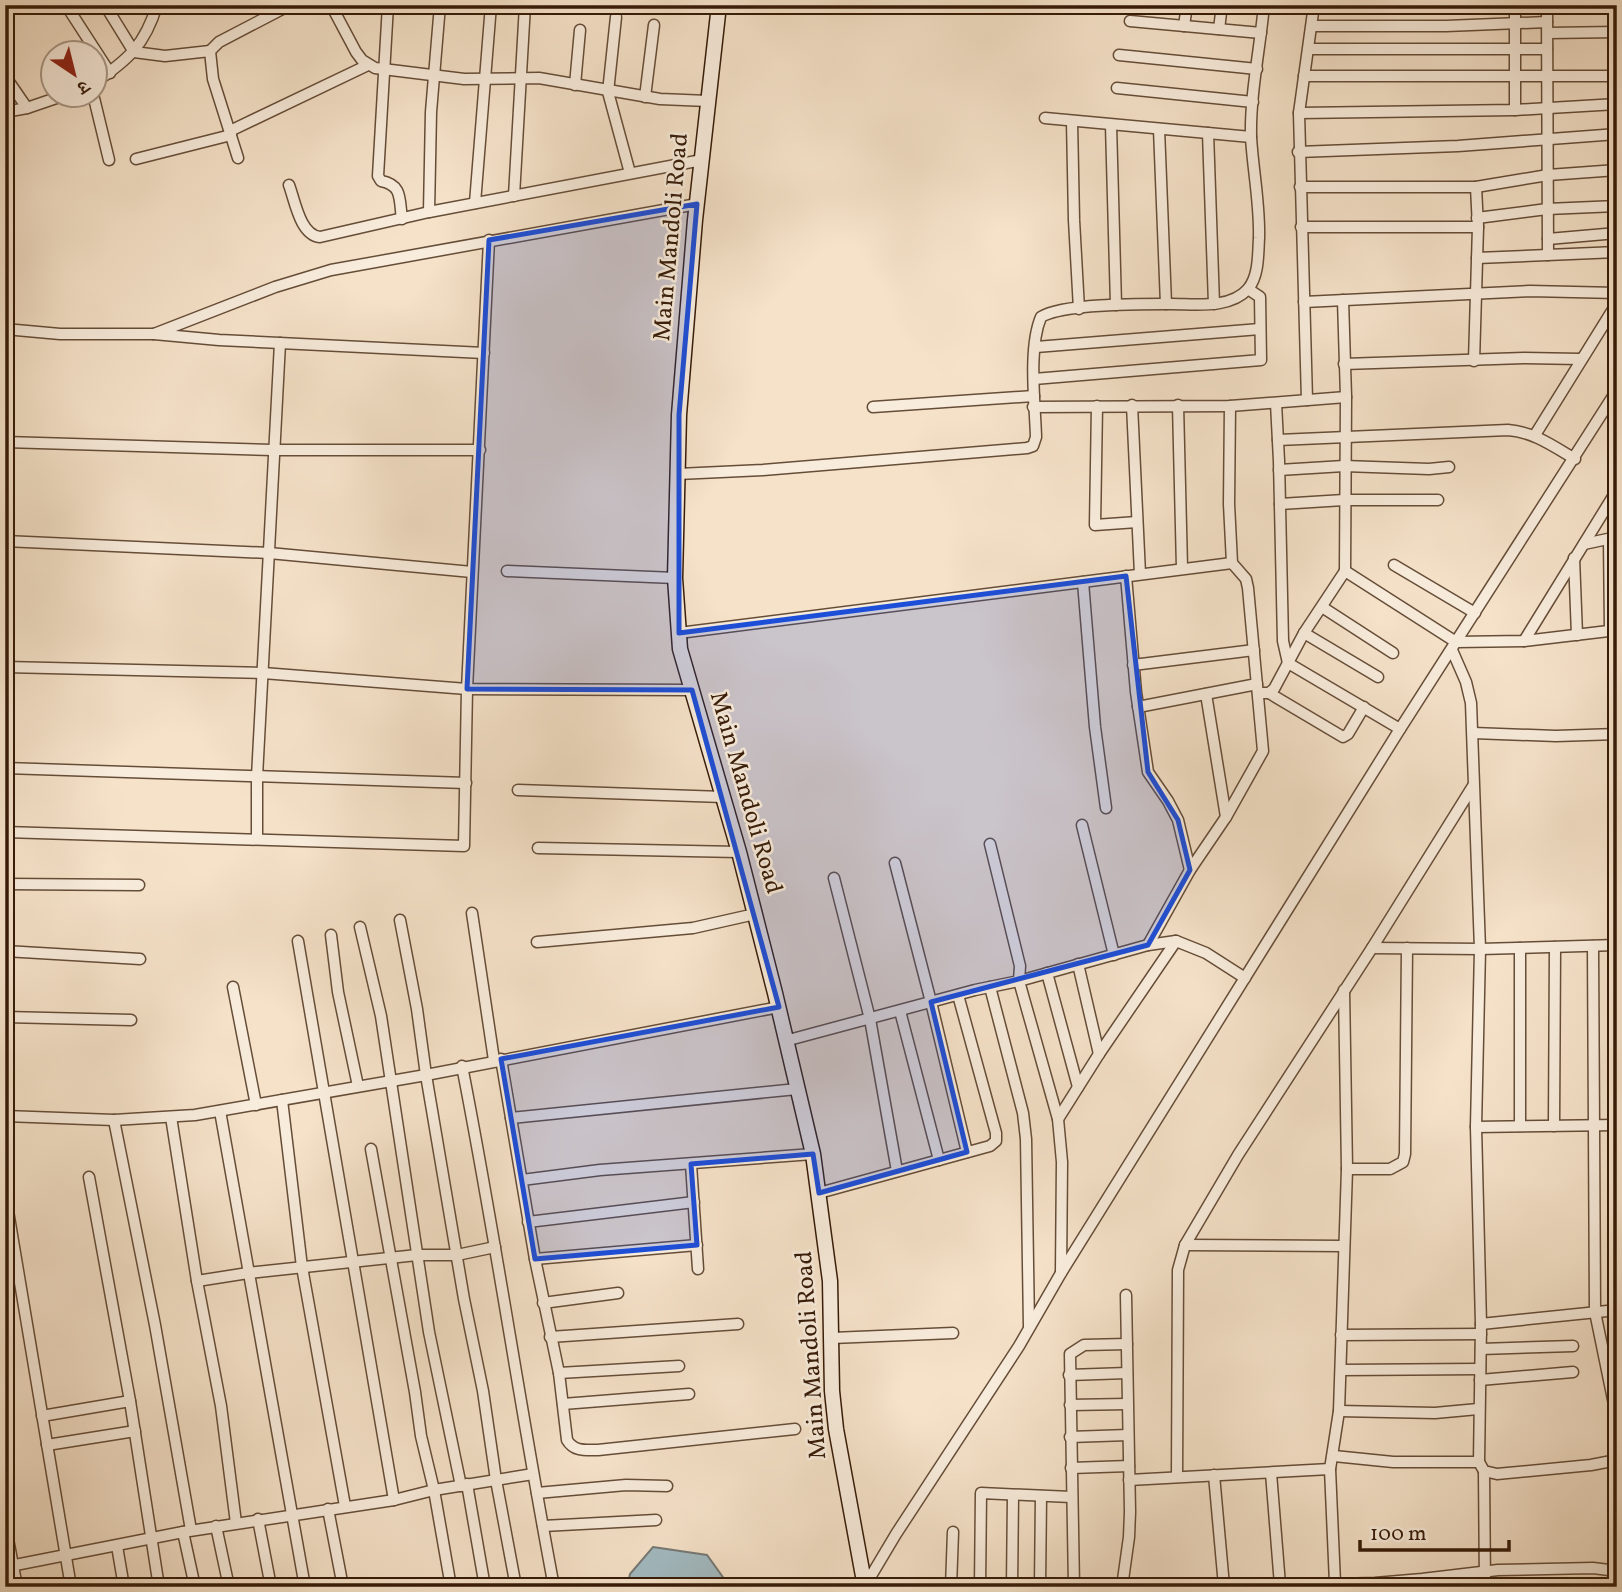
<svg xmlns="http://www.w3.org/2000/svg" width="1622" height="1592" font-family="Vollkorn,'Noto Serif Devanagari',serif">
<rect width="100%" height="100%" fill="#f5e2c9"/>
<filter id="stains"><feTurbulence type="fractalNoise" baseFrequency=".00286" numOctaves="4"/><feColorMatrix values="0 0 0 0 .2 0 0 0 0 .09 0 0 0 0 .02 0 0 0 .5 -.17"/></filter>
<radialGradient id="worn" r=".72"><stop offset=".6" stop-color="#630" stop-opacity="0"/><stop offset="1" stop-color="#630" stop-opacity=".3"/></radialGradient>
<polygon fill="#a2bac1" stroke="#777a77" stroke-width="2" points="653,1547 707,1555 730,1587 627,1587 630,1574"/>
<g fill="none" stroke-linecap="round" stroke-linejoin="round">
<defs>
<g id="street">
<polyline points="66,5 110,73"/>
<polyline points="105,5 134,52 165,56 210,51"/>
<polyline points="331,5 356,52 362,60 375,68 464,79 539,78 660,99 708,101"/>
<path d="M388,5L378,176L381,181C403,185 399,200 402,219"/>
<polyline points="1547,5 1548,255"/>
<polyline points="616,17 608,92 630,173"/>
<polyline points="1130,21 1261,33"/>
<polyline points="1184,26 1187,5"/>
<polyline points="1312,26 1446,26 1547,22"/>
<polyline points="1219,29 1222,5"/>
<polyline points="1548,33 1617,32"/>
<polyline points="1309,49 1547,49"/>
<polyline points="1119,55 1257,69"/>
<polyline points="5,76 27,108"/>
<polyline points="1304,76 1617,76"/>
<path d="M94,83C128,60 145,45 157,5"/>
<polyline points="575,85 580,30"/>
<polyline points="1117,88 1253,102"/>
<polyline points="93,94 109,160"/>
<polyline points="645,97 654,25"/>
<polyline points="1515,110 1515,5"/>
<polyline points="5,112 27,108 68,94"/>
<polyline points="1299,113 1515,110 1617,104"/>
<polyline points="1045,118 1251,137"/>
<polyline points="1072,121 1074,220 1079,309"/>
<polyline points="1111,125 1116,305"/>
<polyline points="1159,129 1166,304"/>
<polyline points="230,131 368,65"/>
<polyline points="1208,133 1214,304"/>
<polyline points="1298,152 1458,146 1617,134"/>
<polyline points="238,158 213,79 210,51 219,42 290,5"/>
<polyline points="136,159 231,135"/>
<path d="M289,185C295,201 300,235 320,237L429,212L702,160"/>
<polyline points="1300,187 1476,187 1548,175 1617,170"/>
<polyline points="514,196 525,5"/>
<polyline points="475,203 491,5"/>
<polyline points="429,212 431,112 440,5"/>
<polyline points="1477,218 1547,209 1617,206"/>
<polyline points="1301,227 1478,227"/>
<polyline points="1548,239 1617,233"/>
<polyline points="1477,258 1617,252"/>
<polyline points="1343,300 1346,397 1345,571"/>
<polyline points="1304,302 1530,291 1617,293"/>
<polyline points="5,329 60,334 154,334 219,340 484,353"/>
<polyline points="154,334 275,287 331,270 697,204"/>
<polyline points="1036,347 1260,329"/>
<polyline points="1474,361 1478,227 1476,187"/>
<polyline points="1344,364 1524,358 1580,359"/>
<polyline points="1034,379 1261,360 1260,297 1248,289"/>
<polyline points="1307,400 1299,113 1314,5"/>
<polyline points="1276,403 1279,461 1283,641 1288,663 1400,729"/>
<polyline points="1132,405 1140,574"/>
<polyline points="1178,405 1182,568"/>
<polyline points="1097,406 1095,525 1137,522"/>
<polyline points="873,407 1034,396"/>
<polyline points="1033,407 1230,406 1346,397"/>
<polyline points="1535,435 1617,303"/>
<path d="M1278,440L1508,430C1534,432 1553,446 1575,459"/>
<polyline points="5,442 273,450 480,450"/>
<polyline points="1279,470 1344,466 1429,469 1449,467"/>
<path d="M678,474L763,470L1027,448L1033,446L1036,437C1035,403 1028,348 1041,317C1064,303 1143,304 1172,304C1196,304 1230,309 1248,289C1259,276 1258,254 1259,238C1260,204 1253,171 1251,137C1250,94 1260,49 1264,5"/>
<polyline points="1280,504 1344,500 1438,500"/>
<polyline points="1609,539 1610,631"/>
<polyline points="5,541 269,553 472,572"/>
<polyline points="1584,544 1617,537"/>
<polyline points="1574,558 1577,635"/>
<polyline points="1394,565 1475,613"/>
<polyline points="507,571 675,578"/>
<polyline points="1126,576 1136,692 1148,772 1168,801 1178,820 1190,870"/>
<polyline points="1083,582 1095,727 1106,808"/>
<polyline points="1322,607 1393,653"/>
<polyline points="679,633 1232,563"/>
<polyline points="1304,633 1378,677"/>
<polyline points="1524,641 1617,490"/>
<polyline points="1452,650 1466,682 1471,703 1480,949 1476,1127 1481,1324 1479,1462 1484,1471 1497,1474 1591,1465 1617,1460"/>
<polyline points="1133,665 1254,650"/>
<polyline points="5,667 263,673 467,689 692,690"/>
<polyline points="1258,693 1269,693 1274,689 1304,633 1345,571 1456,642 1524,641 1617,630"/>
<polyline points="1269,693 1343,737 1348,734 1364,707"/>
<polyline points="1206,694 1226,817"/>
<polyline points="1138,707 1257,684"/>
<polyline points="1473,733 1556,736 1617,734"/>
<polyline points="5,768 466,783"/>
<polyline points="518,790 723,797"/>
<polyline points="1082,825 1114,955"/>
<polyline points="5,832 464,846 467,689 489,240"/>
<polyline points="257,839 257,777 280,343"/>
<polyline points="990,844 1020,966 1019,981 1058,1119 1062,1162 1061,1273"/>
<polyline points="538,848 739,852"/>
<polyline points="895,863 931,1002 967,1152"/>
<polyline points="834,878 870,1019 897,1171"/>
<polyline points="5,884 139,885"/>
<polyline points="472,913 494,1060"/>
<polyline points="400,920 417,1009 426,1075 464,1299 483,1391 496,1480 516,1587"/>
<polyline points="360,927 381,1016 429,1332 461,1486"/>
<polyline points="331,935 338,992 358,1086"/>
<polyline points="298,941 394,1500"/>
<polyline points="537,942 693,928 755,914"/>
<polyline points="1148,945 1190,870 1226,817 1263,751 1248,588 1246,579 1232,563 1229,504 1230,406"/>
<polyline points="1593,946 1595,1312 1617,1419"/>
<polyline points="1372,948 1480,949 1617,945"/>
<polyline points="5,951 140,959"/>
<polyline points="1078,964 1099,1054"/>
<polyline points="1047,973 1078,1087"/>
<polyline points="233,987 256,1105"/>
<polyline points="990,987 1023,1113 1026,1139 1029,1326"/>
<polyline points="900,1011 939,1160"/>
<polyline points="5,1017 131,1020"/>
<polyline points="785,1041 975,990 1019,981 1148,945 1176,941 1206,953 1245,978"/>
<path d="M501,1059L535,1259L559,1373L567,1440C574,1452 586,1450 598,1450L795,1429"/>
<path d="M462,1066C496,1239 521,1414 554,1587"/>
<polyline points="282,1100 302,1267 345,1506"/>
<polyline points="220,1111 305,1587"/>
<polyline points="5,1116 114,1120 195,1115 426,1075 779,1007"/>
<polyline points="171,1117 197,1281 221,1406 236,1523"/>
<polyline points="511,1118 797,1089"/>
<polyline points="1058,1119 1099,1054 1176,941"/>
<polyline points="114,1120 155,1325 191,1530"/>
<polyline points="1520,1126 1520,948"/>
<polyline points="1554,1126 1555,947"/>
<polyline points="1476,1127 1617,1125"/>
<polyline points="371,1149 415,1392 421,1436 434,1490 451,1587"/>
<polyline points="691,1164 698,1269"/>
<polyline points="1347,1169 1390,1169 1403,1162 1405,1154 1407,948"/>
<polyline points="89,1177 130,1401 159,1587"/>
<polyline points="522,1180 600,1170 813,1154"/>
<polyline points="5,1193 71,1587"/>
<polyline points="819,1193 990,1146 996,1141 996,1133 958,995"/>
<polyline points="528,1222 694,1202"/>
<polyline points="1185,1245 1343,1246"/>
<polyline points="535,1259 697,1245"/>
<polyline points="197,1281 248,1273 417,1255 457,1255 495,1247"/>
<polyline points="543,1303 618,1293"/>
<polyline points="1481,1324 1617,1310"/>
<polyline points="1341,1335 1481,1334"/>
<polyline points="550,1337 738,1324"/>
<polyline points="832,1338 953,1333"/>
<polyline points="1481,1349 1573,1346"/>
<polyline points="1341,1370 1480,1369"/>
<polyline points="559,1373 679,1366"/>
<polyline points="1069,1375 1127,1373"/>
<polyline points="1480,1380 1573,1372"/>
<polyline points="563,1404 689,1394"/>
<polyline points="1070,1405 1127,1404"/>
<polyline points="1339,1411 1435,1413 1478,1409"/>
<polyline points="42,1416 130,1401"/>
<polyline points="1070,1437 1128,1435"/>
<polyline points="47,1445 135,1431"/>
<polyline points="1334,1456 1393,1462 1479,1462"/>
<polyline points="1071,1468 1129,1466"/>
<polyline points="1484,1471 1485,1587"/>
<polyline points="1271,1473 1280,1585"/>
<polyline points="1214,1475 1224,1586"/>
<polyline points="1177,1476 1178,1270 1185,1245 1238,1155 1372,948 1473,786"/>
<polyline points="1129,1480 1330,1469"/>
<polyline points="467,1484 485,1587"/>
<polyline points="537,1493 626,1485 667,1486"/>
<polyline points="328,1509 343,1587"/>
<polyline points="258,1519 271,1587"/>
<polyline points="5,1523 17,1587"/>
<polyline points="216,1526 229,1587"/>
<polyline points="543,1526 656,1520"/>
<polyline points="183,1532 195,1587"/>
<polyline points="117,1546 124,1587"/>
<polyline points="5,1567 183,1532 394,1500 434,1490 533,1474"/>
<polyline points="1335,1583 1330,1469 1339,1411 1347,1169 1344,990"/>
<polyline points="865,1586 896,1534 1019,1346 1061,1273 1400,729 1617,390"/>
<polyline points="951,1587 953,1532"/>
<polyline points="980,1587 981,1493 1071,1497"/>
<polyline points="1012,1587 1013,1495"/>
<polyline points="1040,1587 1041,1496"/>
<polyline points="1074,1587 1070,1354 1084,1345 1127,1344"/>
<polyline points="1122,1587 1129,1537 1130,1512 1126,1295"/>
<polyline points="1218,1587 1375,1583 1422,1579 1498,1570 1593,1568 1617,1571"/>
</g>
<polyline id="secondary" points="719,5 695,220 679,415 675,578 680,649 739,852 775,993 813,1154 830,1281 832,1391 836,1429 865,1587"/>
</defs>
<use href="#street" stroke="#664d38" stroke-width="13"/>
<use href="#secondary" stroke="#361b08" stroke-width="17"/>
<use href="#street" stroke="#f8ecdc" stroke-width="10"/>
<use href="#secondary" stroke="#f8ecdc" stroke-width="14"/>
</g>
<path fill="#1d4ed8" fill-opacity="0.2" stroke="#1d4ed8" stroke-width="5" stroke-linejoin="round" d="M697,204L679,415V633L1126,576L1148,772L1178,820L1190,870L1148,945L931,1002L967,1152L819,1193L813,1154L691,1164L697,1245L535,1259L501,1059L779,1007L692,690L467,689L489,240Z"/>
<g text-anchor="middle" dominant-baseline="central" stroke-width="5" stroke-linejoin="round" paint-order="stroke">
<g font-size="24" fill="#361b08" stroke="#f8ecdc">
<text transform="translate(672 237) rotate(-85)">Main Mandoli Road</text>
<text transform="translate(745 793) rotate(74)">Main Mandoli Road</text>
<text transform="translate(812 1355) rotate(-94)">Main Mandoli Road</text>
</g>
</g>
<rect width="1622" height="1592" fill="none" stroke="#f5e2c9" stroke-width="28"/>
<rect x="7" y="7" width="1608" height="1578" fill="none" stroke="#361b08" stroke-width="3.5"/>
<rect x="14" y="14" width="1594" height="1564" fill="none" stroke="#361b08" stroke-width="2"/>
<g transform="translate(74 74) rotate(145)"><circle r="33" fill="#f8ecdc" stroke="#aa9887" stroke-width="2"/>
<path d="M0-5L12 26L0 18L-12 26Z" fill="#8f2418"/>
<text y="-10" font-size="19" font-weight="bold" text-anchor="middle" fill="#361b08">उ</text>
</g>
<path d="M1360 1540v10h149v-10" fill="none" stroke="#361b08" stroke-width="3.5"/>
<text x="1370" y="1540" font-size="21" fill="#361b08" stroke="#f8ecdc" stroke-width="5" paint-order="stroke">100 m</text>
<rect width="100%" height="100%" filter="url(#stains)"/>
<rect width="100%" height="100%" fill="url(#worn)"/>
</svg>
